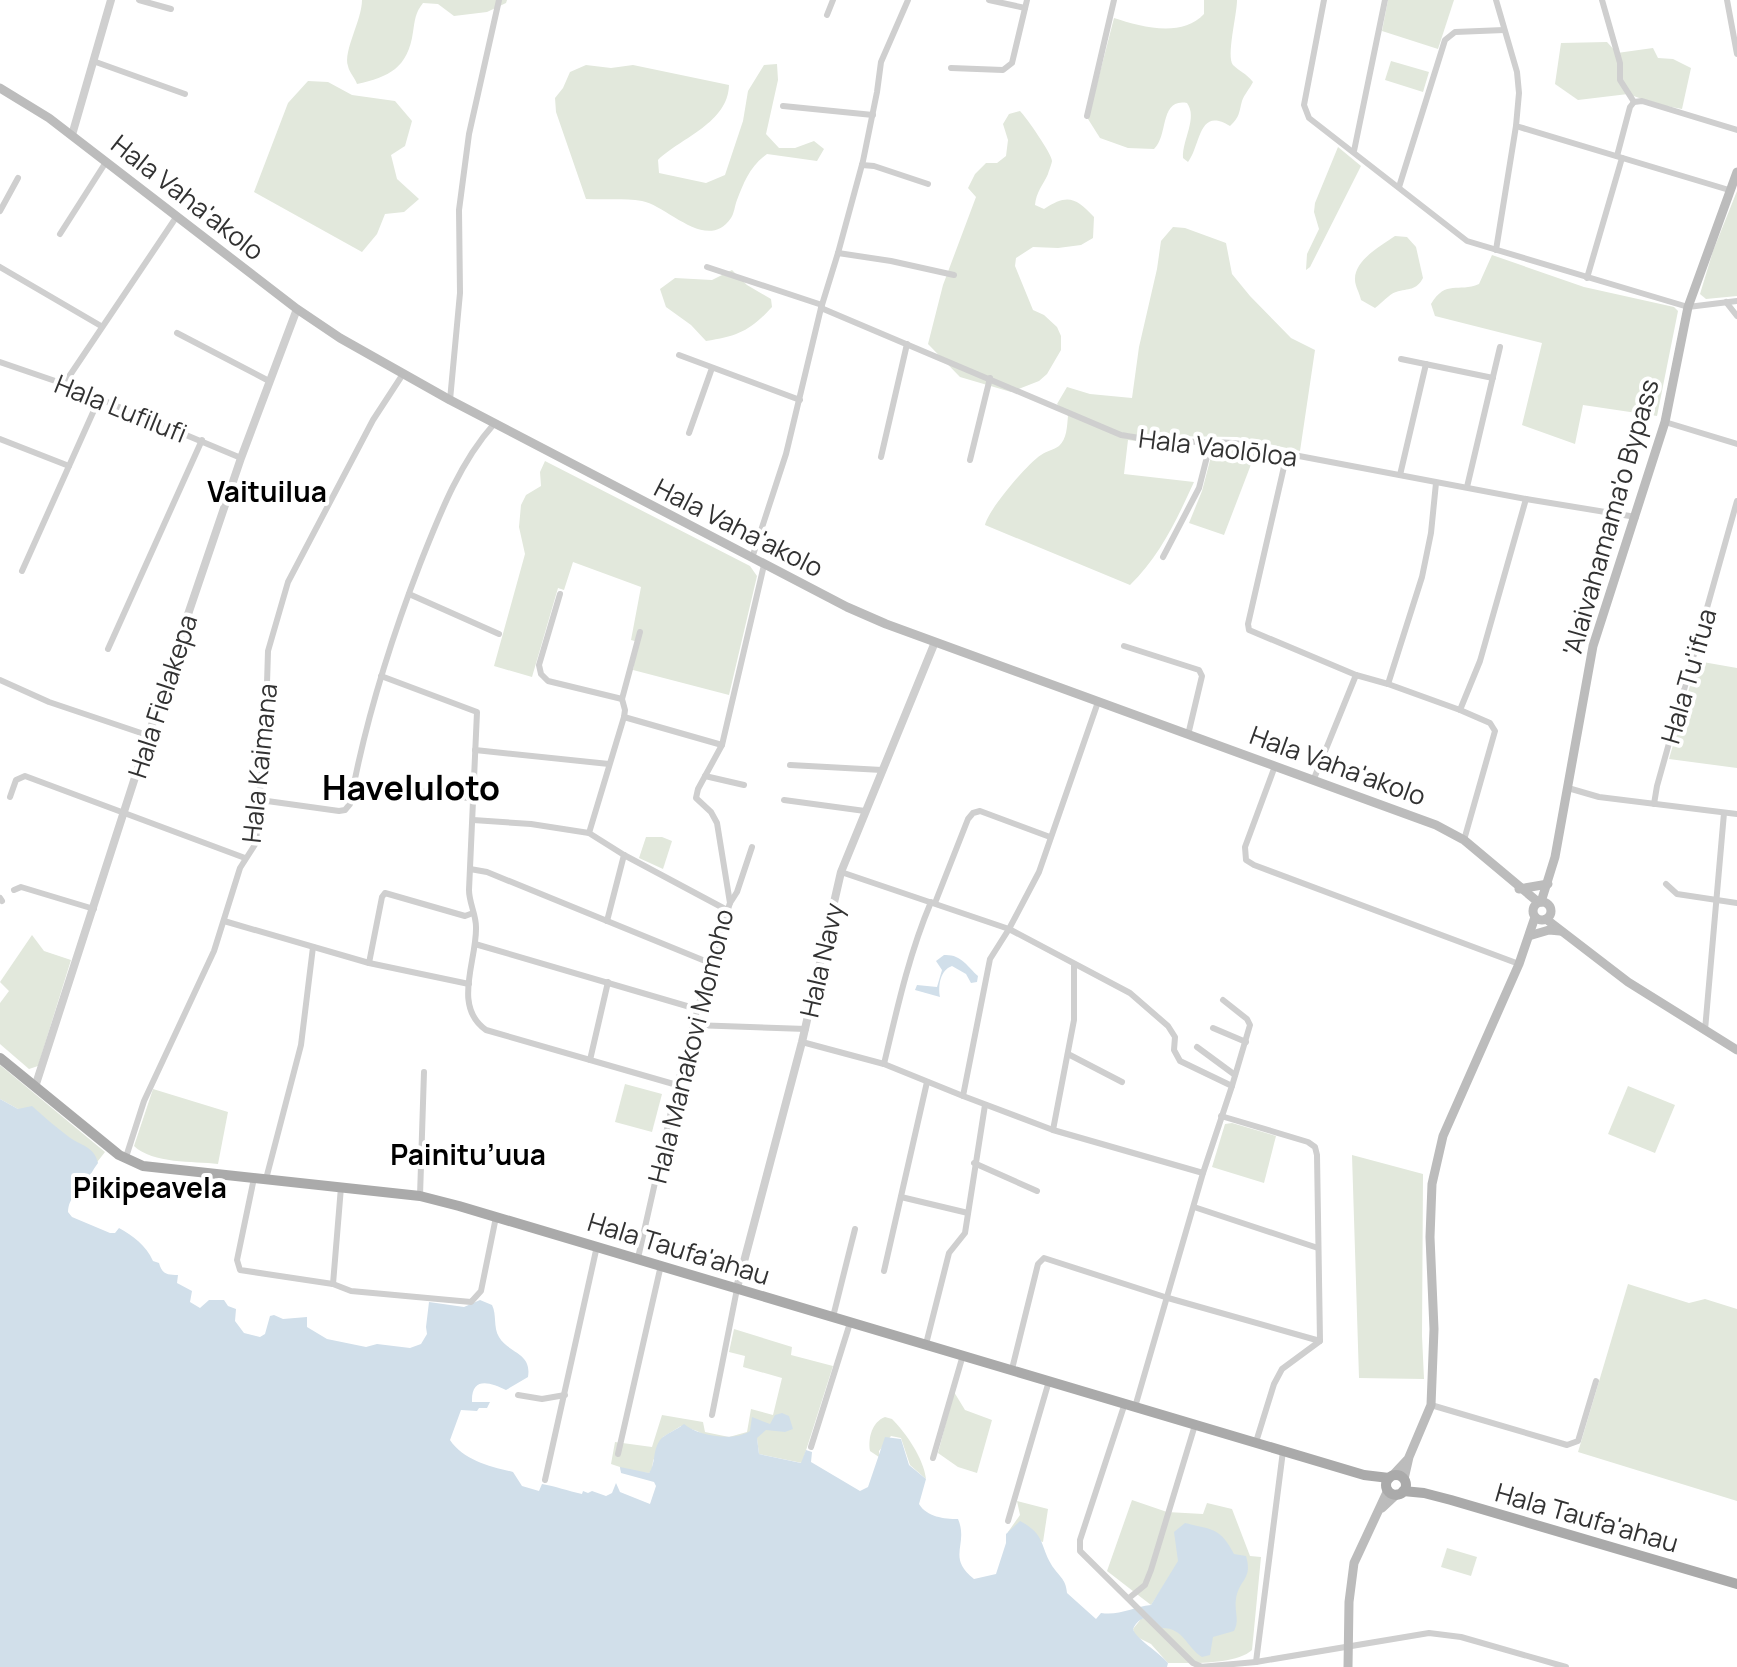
<svg xmlns="http://www.w3.org/2000/svg" width="1737" height="1667" font-family="Manrope,sans-serif">
<rect width="100%" height="100%" fill="#fff"/>
<g fill="#e2e8dc">
<path d="M362,0H507L506,3L487,12L454,16L438,4L423,3C415,13 415,20 413,32C408,68 389,77 357,84C355,78 349,72 348,66C343,51 362,20 362,0Z"/>
<path d="M1204,0H1237C1237,15 1226,56 1233,65C1239,71 1246,73 1253,82C1250,88 1244,95 1242,101C1239,112 1240,117 1230,126C1198,106 1201,145 1188,162L1183,158C1182,140 1198,118 1187,103C1159,98 1169,135 1154,149L1128,148L1100,138L1088,119L1114,18C1141,27 1182,38 1204,14Z"/>
<polygon points="1388,0 1454,0 1438,49 1382,31"/>
<polygon points="1607,42 1617,53 1653,48 1658,58 1673,59 1691,68 1682,109 1656,104 1628,94 1578,100 1555,84 1561,43"/>
<polygon points="1391,61 1429,72 1423,92 1385,80"/>
<path d="M777,64L778,80L766,134L779,148H795L814,141L824,149L817,161L767,154C750,166 744,182 737,200C735,205 734,214 731,218C707,253 668,206 642,201C624,198 604,200 586,199L556,112L555,98L563,88L570,72L586,65L611,68L633,65L729,85C728,123 682,137 658,160L659,173L706,183L725,175L743,121L748,91L764,65Z"/>
<polygon points="308,81 328,82 352,95 395,101 412,121 405,146 391,155 397,179 419,199 404,212 385,214 377,234 362,252 254,192 288,103"/>
<path d="M1020,111C1026,117 1052,154 1052,161C1052,163 1048,173 1048,174C1043,185 1036,192 1035,205L1044,209C1068,193 1076,198 1094,217L1093,238L1081,245L1058,248L1033,247L1016,258L1015,266L1033,310L1044,315L1057,327L1061,336V350L1047,374L1039,381L1011,392L960,377L928,344L943,285L976,197L968,188L975,174L986,163H997L1006,156L1008,140L1003,124L1009,114Z"/>
<polygon points="1338,147 1361,166 1310,267 1306,270 1307,254 1319,229 1314,212 1315,203"/>
<polygon points="1737,191 1737,296 1706,299 1700,294 1713,251"/>
<path d="M1173,227L1185,228L1226,243L1232,274L1250,296L1291,338L1315,350L1300,451L1237,437L1167,436L1160,444L1128,440L1124,474L1194,482C1177,519 1160,556 1130,585L985,525C988,510 1027,464 1041,455C1046,451 1054,450 1059,446C1067,439 1067,426 1068,416L1057,404L1067,387L1090,394L1132,398L1139,347L1157,269L1161,241Z"/>
<path d="M1395,236L1407,237L1416,247L1423,278C1416,291 1409,288 1396,292C1389,294 1381,304 1375,308L1361,300C1360,294 1355,286 1355,280C1354,260 1381,246 1395,236Z"/>
<path d="M1492,255L1584,287L1674,307L1678,311L1657,416L1583,405L1575,444L1522,425L1542,343L1435,316L1431,304C1446,279 1458,293 1479,284Z"/>
<path d="M732,270L747,285L771,299L772,307C750,331 738,336 706,341L691,325L666,307L660,289L675,278L712,280Z"/>
<polygon points="1219,446 1255,454 1224,535 1189,523 1202,491 1213,449"/>
<polygon points="545,461 750,566 757,576 729,695 633,670 638,642 631,640 641,587 573,562 564,590 558,588 532,677 494,666 525,554 519,527 521,505 526,495 541,486 540,472"/>
<polygon points="1697,661 1737,668 1737,768 1669,759"/>
<polygon points="646,837 662,837 672,841 663,869 639,858"/>
<polygon points="32,935 44,951 71,960 38,1066 29,1069 0,1044 0,1003 9,991 0,982"/>
<polygon points="0,1065 105,1152 87,1175 18,1109 0,1099"/>
<polygon points="625,1084 662,1094 652,1132 615,1122"/>
<polygon points="1628,1086 1675,1105 1655,1153 1608,1134"/>
<path d="M153,1089L228,1112L218,1164C193,1161 153,1164 134,1146Z"/>
<polygon points="1232,1123 1276,1136 1264,1183 1212,1167 1225,1124"/>
<polygon points="1352,1155 1423,1174 1422,1336 1424,1379 1359,1378"/>
<polygon points="1628,1284 1689,1303 1705,1299 1737,1309 1737,1501 1578,1452"/>
<polygon points="734,1329 792,1347 791,1355 833,1366 802,1463 759,1454 757,1439 728,1448 697,1431 681,1426 663,1437 653,1461 652,1470 649,1473 621,1471 620,1467 611,1464 615,1442 652,1447 662,1415 703,1422 705,1432 729,1437 747,1432 751,1409 773,1415 782,1378 743,1367 745,1356 729,1352"/>
<polygon points="954,1392 965,1410 992,1420 977,1473 958,1467 938,1453"/>
<path d="M885,1417L892,1419C906,1433 924,1459 926,1479L910,1465L901,1438L891,1436L879,1451V1457L870,1451C868,1438 872,1422 885,1417Z"/>
<path d="M1132,1500L1167,1512L1203,1514L1207,1503L1232,1509L1250,1556L1261,1557L1252,1650C1236,1665 1190,1663 1168,1663L1151,1644L1135,1636L1133,1629L1141,1619L1148,1617L1171,1575L1151,1605L1107,1571Z"/>
<polygon points="1017,1501 1048,1509 1043,1542 1008,1532 1020,1515"/>
<polygon points="1447,1548 1477,1557 1471,1576 1441,1567"/>
</g>
<g fill="#d1dfea">
<path d="M944,955C961,954 967,966 978,976L977,982L971,983L966,974L952,966C940,970 938,986 940,997L915,990L917,985L937,987L942,970L936,961Z"/>
<path d="M0,1099L18,1109L32,1106C44,1117 56,1127 69,1137C81,1146 94,1146 98,1163C92,1171 89,1178 84,1185C77,1197 69,1196 68,1212L72,1217L110,1233H115L119,1228C133,1236 146,1245 153,1261L159,1263C162,1274 167,1275 178,1275L177,1283L192,1291L190,1302L200,1308L209,1300H224L228,1306L236,1309L235,1321L244,1333L260,1337L265,1334L270,1316L274,1315L283,1319L307,1317V1327L327,1339L366,1347L377,1344L410,1348L421,1344L427,1334L426,1327L429,1302L464,1307L480,1300L492,1305C497,1315 493,1327 499,1337C509,1354 532,1352 528,1377L506,1390C490,1382 471,1376 472,1402H490L487,1408H479L477,1411L461,1410L450,1440C463,1460 491,1467 513,1472L522,1486L539,1491L542,1484C555,1486 568,1491 582,1494L583,1491L588,1493L592,1491L606,1496L612,1493L616,1483L620,1492L650,1504L656,1486L654,1482L621,1473L620,1467L649,1473C656,1464 652,1451 660,1440C666,1433 677,1430 684,1424C698,1436 734,1442 750,1431L752,1417L770,1424L775,1415L782,1413L789,1416L793,1429L785,1432L766,1430L757,1438L759,1454L801,1463L806,1450L812,1452L811,1462L860,1491L868,1487L885,1437L901,1439L909,1465L926,1479L919,1504C927,1517 944,1519 958,1519C969,1545 946,1557 974,1579L996,1574L1006,1543V1534L1020,1521C1045,1534 1040,1545 1051,1564C1058,1576 1066,1578 1067,1593L1096,1619L1101,1613C1119,1616 1133,1607 1151,1605L1178,1561L1174,1532L1185,1523C1212,1530 1220,1527 1234,1554L1246,1556C1253,1580 1239,1579 1236,1599C1234,1611 1240,1620 1234,1631L1213,1637L1210,1655L1202,1657C1186,1647 1184,1628 1162,1628C1152,1617 1141,1613 1133,1629C1136,1639 1159,1652 1168,1663L1167,1667H0Z"/>
</g>
<g fill="none" stroke-linecap="round" stroke-linejoin="round">
<g stroke="#cfcfcf" stroke-width="6">
<polyline points="139,0 171,9"/>
<polyline points="989,0 1025,8"/>
<polyline points="1324,0 1304,105 1309,118 1467,241 1688,307 1737,301"/>
<polyline points="1496,0 1517,72 1519,93 1516,126 1729,190"/>
<polyline points="1602,0 1620,63 1620,80 1634,102"/>
<polyline points="1727,0 1737,54"/>
<polyline points="827,15 833,0"/>
<polyline points="93,61 185,94"/>
<polyline points="951,68 1003,70 1012,63 1027,0"/>
<polyline points="783,106 873,115"/>
<polyline points="1087,116 1114,0"/>
<polyline points="1354,151 1385,0"/>
<polyline points="1617,156 1630,107 1634,102 1642,101 1737,130"/>
<polyline points="862,165 874,166 928,184"/>
<polyline points="1399,187 1445,40 1455,32 1504,30"/>
<polyline points="0,211 18,178"/>
<polyline points="60,234 106,162"/>
<polyline points="1496,250 1516,126"/>
<polyline points="838,253 863,161 877,92 881,62 908,0"/>
<polyline points="0,267 101,326"/>
<polyline points="707,267 822,305"/>
<polyline points="1587,278 1622,158"/>
<polyline points="1726,302 1737,316"/>
<path d="M821,308L1121,435C1137,437 1154,442 1170,442C1201,442 1262,439 1286,458L1299,456L1526,499L1636,517"/>
<polyline points="177,333 269,381"/>
<polyline points="679,355 800,400"/>
<polyline points="1401,359 1493,378"/>
<polyline points="0,362 64,384 241,458"/>
<polyline points="64,384 177,216"/>
<polyline points="450,400 460,293 459,210 469,134 499,0"/>
<polyline points="1665,422 1737,444"/>
<polyline points="689,433 712,368"/>
<polyline points="0,439 69,466"/>
<polyline points="881,457 907,344"/>
<polyline points="1286,458 1248,624 1249,630 1356,675 1388,684 1422,577 1431,533 1436,483"/>
<polyline points="970,460 990,378"/>
<polyline points="1400,475 1426,364"/>
<polyline points="1467,487 1500,347"/>
<polyline points="1163,557 1199,488 1211,441"/>
<polyline points="752,558 786,454 821,308 838,253 891,261 954,275"/>
<polyline points="22,571 99,399"/>
<polyline points="409,594 499,634"/>
<polyline points="560,594 539,665 541,674 548,681 622,699"/>
<polyline points="1124,646 1199,670 1202,676 1188,735"/>
<polyline points="108,649 202,440"/>
<path d="M381,676L477,712L469,890C469,903 476,914 476,927C477,961 452,1006 486,1030L677,1085"/>
<polyline points="0,680 49,702 150,736"/>
<polyline points="1388,684 1460,710 1480,661 1526,499"/>
<polyline points="1098,702 1039,872 1009,929 1130,993 1168,1026 1175,1037 1174,1050 1180,1061 1232,1086 1203,1173 1135,1407"/>
<polyline points="1460,710 1490,723 1495,731 1464,840"/>
<polyline points="624,717 722,745"/>
<polyline points="475,750 609,764"/>
<polyline points="790,765 882,770"/>
<polyline points="1275,766 1245,847 1246,860 1254,865 1519,964"/>
<polyline points="705,776 744,785"/>
<polyline points="1313,781 1356,675"/>
<polyline points="1568,788 1599,797 1737,814"/>
<polyline points="416,790 474,799"/>
<polyline points="10,797 16,780 25,776 245,858"/>
<path d="M260,800L339,811L345,810L350,804C365,722 390,642 420,564C439,516 459,463 494,424"/>
<polyline points="784,800 865,811"/>
<polyline points="1654,804 1657,786 1737,501"/>
<polyline points="473,820 531,824 589,833 624,855 727,910"/>
<polyline points="589,833 624,717 625,710 622,699 640,632"/>
<polyline points="470,869 487,872 710,963"/>
<polyline points="841,872 1009,929 990,959 963,1096 1053,1130 1203,1173"/>
<polyline points="1666,884 1677,894 1737,903"/>
<polyline points="14,890 21,887 94,909"/>
<polyline points="0,898 2,901"/>
<polyline points="730,903 737,892 752,847"/>
<polyline points="935,903 968,819 973,813 980,811 1050,837"/>
<polyline points="224,921 369,963 469,984"/>
<polyline points="607,921 624,855"/>
<polyline points="475,944 697,1009"/>
<polyline points="369,963 382,897 385,893 465,916 473,913"/>
<polyline points="1223,1000 1247,1019 1250,1025 1232,1086"/>
<polyline points="693,1025 806,1029"/>
<polyline points="1213,1028 1246,1042"/>
<polyline points="1705,1030 1724,813"/>
<polyline points="802,1042 884,1064 963,1096"/>
<polyline points="1197,1047 1235,1075"/>
<polyline points="1068,1054 1122,1082"/>
<polyline points="590,1060 608,982"/>
<path d="M884,1064C897,1009 909,954 931,902"/>
<polyline points="1221,1116 1308,1142 1315,1147 1317,1155 1320,1341 1282,1369 1274,1384 1256,1442"/>
<polyline points="1053,1130 1074,1020 1074,965"/>
<polyline points="126,1157 144,1101 214,951 240,868 256,843 266,716 268,651 288,582 373,420 403,374"/>
<polyline points="974,1163 1037,1191"/>
<polyline points="254,1178 237,1260 240,1270 333,1284 351,1291 471,1302 481,1291 496,1217"/>
<polyline points="266,1179 301,1045 313,947"/>
<polyline points="420,1196 424,1072"/>
<polyline points="901,1197 968,1213"/>
<polyline points="1194,1207 1318,1248"/>
<polyline points="638,1258 677,1085 710,963 730,903 717,823 711,812 696,798 698,789 722,745 764,565"/>
<polyline points="884,1271 927,1082"/>
<polyline points="333,1284 341,1187"/>
<polyline points="833,1317 855,1229"/>
<polyline points="926,1344 949,1253 965,1233 985,1105"/>
<polyline points="1012,1369 1038,1264 1044,1258 1168,1298 1320,1341"/>
<polyline points="518,1395 542,1399 565,1395"/>
<polyline points="1125,1403 1080,1540 1080,1551 1193,1663 1202,1667"/>
<polyline points="1431,1405 1567,1445 1578,1441 1596,1381"/>
<polyline points="712,1415 737,1289"/>
<polyline points="811,1447 850,1323"/>
<polyline points="618,1454 661,1265"/>
<polyline points="933,1458 963,1355"/>
<polyline points="545,1480 597,1246"/>
<polyline points="1008,1521 1049,1381"/>
<polyline points="1129,1598 1145,1585 1151,1570 1195,1425"/>
<polyline points="1256,1662 1283,1451"/>
<polyline points="1200,1667 1256,1662 1429,1633 1461,1637 1566,1667"/>
</g>
<g stroke="#cfcfcf" stroke-width="8">
<polyline points="72,135 111,0"/>
<polyline points="35,1087 182,632 241,458 297,309"/>
<polyline points="737,1288 802,1042 841,872 935,642"/>
</g>
<g stroke="#bcbcbc" stroke-width="9">
<polyline points="0,88 49,118 297,309 340,338 450,400 847,607 886,624 1436,825 1464,840 1538,902"/>
<polyline points="1519,889 1548,884"/>
<circle cx="1542" cy="911" r="9"/>
<polyline points="1541,902 1555,857 1593,646 1665,422 1688,307 1737,172"/>
<polyline points="1546,919 1628,982 1737,1050"/>
<polyline points="1532,935 1549,930 1560,931"/>
<polyline points="1393,1475 1407,1460"/>
<polyline points="1404,1479 1409,1457 1431,1405 1434,1329 1430,1237 1432,1184 1443,1136 1519,964 1535,917"/>
<polyline points="1382,1508 1397,1494"/>
<polyline points="1348,1667 1349,1602 1354,1563 1388,1490"/>
</g>
<g stroke="#aaa" stroke-width="10">
<polyline points="0,1058 119,1155 143,1166 420,1196 459,1206 1364,1475 1389,1478"/>
<circle cx="1396" cy="1485" r="10"/>
<polyline points="1403,1491 1424,1493 1451,1500 1737,1584"/>
</g>
</g>
<g text-anchor="middle" dominant-baseline="central" stroke-width="8" stroke-linejoin="round" paint-order="stroke">
<g font-size="26" fill="#323232" stroke="#fff">
<text transform="translate(188 197) rotate(38)">Hala Vaha'akolo</text>
<text transform="translate(121 408) rotate(22)">Hala Lufilufi</text>
<text transform="translate(1218 447) rotate(7)">Hala Vaolōloa</text>
<text transform="translate(1610 517) rotate(-74)">'Alaivahamama'o Bypass</text>
<text transform="translate(739 527) rotate(27)">Hala Vaha'akolo</text>
<text transform="translate(1688 676) rotate(-74)">Hala Tu'ifua</text>
<text transform="translate(162 696) rotate(-72)">Hala Fielakepa</text>
<text transform="translate(259 763) rotate(-84)">Hala Kaimana</text>
<text transform="translate(1338 765) rotate(20)">Hala Vaha'akolo</text>
<text transform="translate(821 960) rotate(-77)">Hala Navy</text>
<text transform="translate(690 1046) rotate(-76)">Hala Manakovi Momoho</text>
<text transform="translate(679 1248) rotate(17)">Hala Taufa'ahau</text>
<text transform="translate(1587 1517) rotate(16)">Hala Taufa'ahau</text>
</g>
<g font-size="28" font-weight="bold" fill="#000" stroke="#fff">
<text x="267" y="491">Vaituilua</text>
<text x="468" y="1154">Painitu’uua</text>
<text x="150" y="1187">Pikipeavela</text>
</g>
<g font-size="34" font-weight="bold" fill="#000" stroke="#fff">
<text x="411" y="787">Haveluloto</text>
</g>
</g>
</svg>
